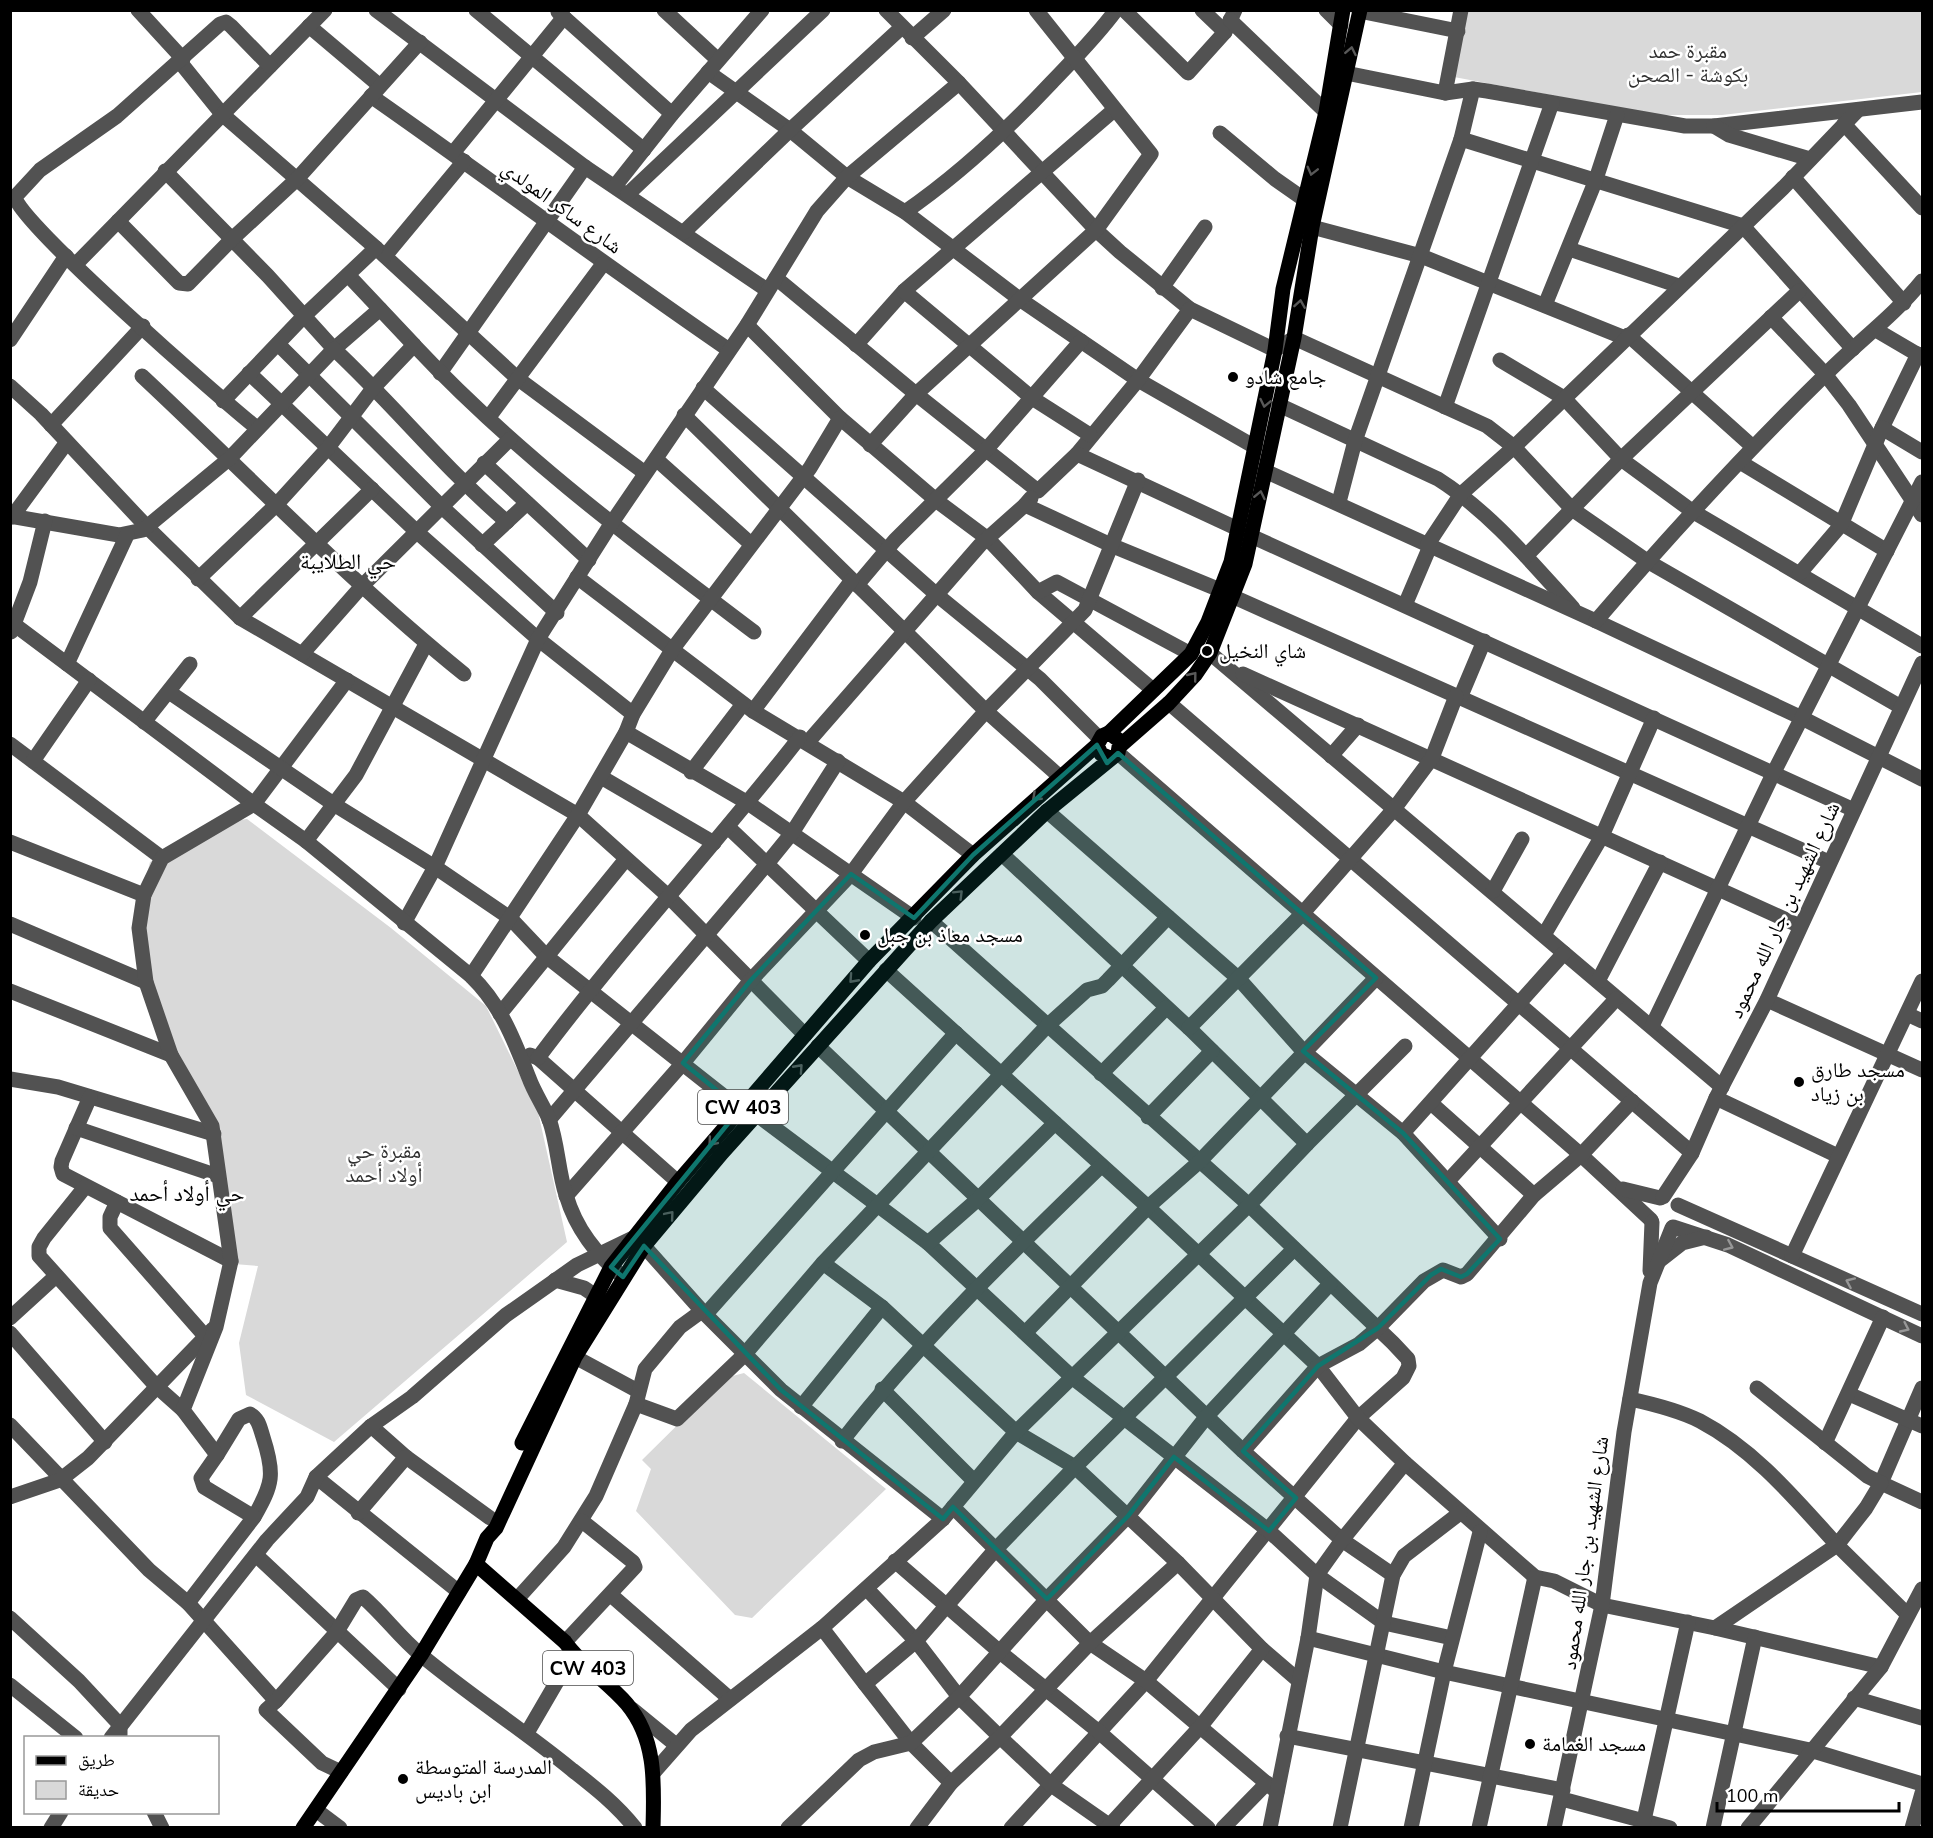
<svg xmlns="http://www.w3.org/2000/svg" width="1933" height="1838" font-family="'Nunito Sans','Noto Naskh Arabic',sans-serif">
<rect width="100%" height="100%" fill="#fff"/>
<g fill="#d9d9d9">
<polygon points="1464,11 1922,11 1922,92 1722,115 1657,115 1454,77"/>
<polygon points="247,819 391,928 486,1006 538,1112 567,1242 334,1442 246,1395 239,1343 258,1266 234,1264 215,1124 173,1054 135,921 150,862 225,822"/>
<polygon points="744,1373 886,1489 752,1618 735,1615 636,1511 651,1469 642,1460 725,1378"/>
</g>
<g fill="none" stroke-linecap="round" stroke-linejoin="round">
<g stroke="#525252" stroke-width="15">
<polyline points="138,10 183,59"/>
<polyline points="376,10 585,167 767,290"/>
<polyline points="476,10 644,150"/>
<polyline points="664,10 718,60"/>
<polyline points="886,10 959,83 1096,230 1120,252 1190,309 1275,350 1294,338 1487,426 1514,447 1572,509 1647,561 1901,707"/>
<polyline points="1124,10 1188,73 1225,32 1235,10"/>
<polyline points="1202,10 1225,32"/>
<polyline points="1326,10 1341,25"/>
<polyline points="1359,11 1458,31"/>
<polyline points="558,12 672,114"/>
<polyline points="1230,20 1326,112"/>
<polyline points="309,26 380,86"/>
<polyline points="912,38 944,10"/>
<polyline points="180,62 222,114 376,248 517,378 645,473"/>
<polyline points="1336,71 1445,93 1473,89 1487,91 1685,126 1714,126 1922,102"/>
<polyline points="708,72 790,130 847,177 905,212 1018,298 1138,380 1255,447"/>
<polyline points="1445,93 1461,10"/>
<path d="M371,96C491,180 608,267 729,350"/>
<polyline points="1844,124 1922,208"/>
<polyline points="1714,126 1729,135 1810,159"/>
<polyline points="1220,133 1275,179 1305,200"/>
<polyline points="1461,139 1743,226 1853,349"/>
<polyline points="453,153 564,17"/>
<polyline points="165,171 268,276 334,349 380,309"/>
<polyline points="1793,177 1904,303"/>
<polyline points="615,186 672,114 762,10"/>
<polyline points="628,194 823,10"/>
<path d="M905,212C960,174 1006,131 1052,82C1074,59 1097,36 1116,10"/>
<polyline points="118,221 179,283 188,284 232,239 297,179 420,42"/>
<polyline points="1312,227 1421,256 1625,338"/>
<polyline points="684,232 790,130 902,27"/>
<polyline points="1569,249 1679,286"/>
<polyline points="385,256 464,161"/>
<polyline points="76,264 325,10"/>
<polyline points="348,275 414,345"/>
<polyline points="776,278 916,394 1038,491 1077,454 1138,380 1190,309"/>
<polyline points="1162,288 1205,227"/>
<polyline points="1545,305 1595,182 1617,115"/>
<polyline points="1771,317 1825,374 1849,405 1922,515"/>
<polyline points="747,325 840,418 937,501 988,539 1038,592 1153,690"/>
<polyline points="1876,330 1922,357"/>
<polyline points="1628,335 1753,447"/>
<polyline points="10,340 66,256"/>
<polyline points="278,344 442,507 557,613"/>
<polyline points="856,345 904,291"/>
<polyline points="1500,360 1564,398 1621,459 1692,511 1922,646"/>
<polyline points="249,373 417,532 538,639 633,714"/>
<polyline points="440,373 585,167"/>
<path d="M142,376C249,476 350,582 464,674"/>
<polyline points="10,386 41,414 147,527 240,618 578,815 667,895 805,1035"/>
<polyline points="703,388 937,595 1040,679 1099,738"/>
<polyline points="223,401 304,316 376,248"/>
<path d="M1279,405L1438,479C1490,512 1532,563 1573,608"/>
<polyline points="1445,407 1552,103"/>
<polyline points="684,415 986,711 1059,776"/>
<polyline points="489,417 603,264"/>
<polyline points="51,425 143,326"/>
<path d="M257,428C226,404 15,219 15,197L40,170L117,116L220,24L226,22L231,26L270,66"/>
<polyline points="1882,428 1918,354"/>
<polyline points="1090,435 1032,398 904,291 1114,110"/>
<polyline points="870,445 916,394 1096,230 1151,154 1036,10"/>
<polyline points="1077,454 1238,529"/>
<polyline points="656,459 751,544"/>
<polyline points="1740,462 1887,551"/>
<polyline points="484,463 589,560"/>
<polyline points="1265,471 1596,621 1802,718 1922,779"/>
<polyline points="1031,498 1025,505 1113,546 1220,590"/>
<polyline points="1339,502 1355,441 1461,139 1473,89"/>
<path d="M10,516L119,535L143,530L230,458L334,349C394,405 445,469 507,522"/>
<polyline points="12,517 67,442"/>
<polyline points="1251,536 1854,810"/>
<polyline points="482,545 527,503"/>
<polyline points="1526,556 1621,459 1799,291"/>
<polyline points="1800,573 1841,525 1882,428 1922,452"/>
<polyline points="577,577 753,711 904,802 973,855"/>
<path d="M198,579L276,505L327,449L374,387L414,345C516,454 635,542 754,632"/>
<polyline points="857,585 895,540 985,451 1081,341"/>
<polyline points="1038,592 1057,582 1191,654"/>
<polyline points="1234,597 1829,862"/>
<polyline points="1405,605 1428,551 1428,544 1461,494 1514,447 1783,188 1858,110"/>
<polyline points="240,618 372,489"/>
<path d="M1596,621C1669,536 1744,454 1824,376C1856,343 1893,317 1922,281"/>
<polyline points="15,625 254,804 347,680"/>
<polyline points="11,632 30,582 45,521"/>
<polyline points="1210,653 1722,1087"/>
<polyline points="302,654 362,586 510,439"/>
<polyline points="67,664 127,535"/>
<polyline points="1243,674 1800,926"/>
<polyline points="169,692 335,805 435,867 510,918 546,956 740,1109"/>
<polyline points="1460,698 1484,641"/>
<polyline points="1169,703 1692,1153"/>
<polyline points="753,711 852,580"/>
<polyline points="144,722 190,664"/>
<polyline points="626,732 748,803 914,918"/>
<polyline points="808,742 980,545 1025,505"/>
<polyline points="10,744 162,858"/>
<polyline points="1118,753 1581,1155 1651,1220"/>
<polyline points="1331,756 1358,725"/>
<polyline points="33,761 89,680"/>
<polyline points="691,772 743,704"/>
<polyline points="601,777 714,843"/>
<polyline points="1047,811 1239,979 1303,1051 1403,1133 1500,1239"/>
<polyline points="728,827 869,961"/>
<polyline points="306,841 356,775 426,644"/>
<polyline points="10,842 144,895"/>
<polyline points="1002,854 1189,1028 1307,1144"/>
<polyline points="1493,891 1522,839"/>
<polyline points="931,921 1249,1205 1393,1343 1408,1359 1409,1366 1403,1378 1358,1418 1146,1681 1011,1828"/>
<polyline points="404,923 435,867 538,639 611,524 747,325 817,211 847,177 959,83"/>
<polyline points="10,924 146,982"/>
<polyline points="1544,935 1602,836 1654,718"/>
<polyline points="886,970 1148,1207 1318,1366 1358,1418 1405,1463 1535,1577 1554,1581 1602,1605 1715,1628 1881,1667"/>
<polyline points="471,976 578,815 626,732 633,714 672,650 810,468 840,418"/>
<polyline points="1598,981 1660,862"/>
<polyline points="10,991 171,1055"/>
<polyline points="1767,1000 1922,1070"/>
<polyline points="500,1014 626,859"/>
<polyline points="1907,1014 1922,1021"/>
<polyline points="1652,1026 1774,772 1922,482"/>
<polyline points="1189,1028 1302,914 1394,809 1432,758 1456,696"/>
<polyline points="818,1046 1243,1451 1342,1540 1393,1575"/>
<polyline points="530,1055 538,1058 678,1182"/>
<path d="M538,1058C621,947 715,846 800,737"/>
<polyline points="1101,1074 1166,1008"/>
<polyline points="10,1079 58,1087 214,1134"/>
<polyline points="90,1097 62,1161 61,1167 63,1174 231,1261"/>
<polyline points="1716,1098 1838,1156"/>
<polyline points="1431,1103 1534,1195"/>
<polyline points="756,1114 928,1243 1073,1378 1269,1531 1317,1575 1384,1623 1452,1638"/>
<polyline points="1148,1117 1212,1051"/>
<polyline points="549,1120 766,865 792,833 838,761"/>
<polyline points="76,1128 218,1176"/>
<polyline points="1403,1133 1564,953"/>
<polyline points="1448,1181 1616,999"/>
<polyline points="85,1187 44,1238 39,1247 39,1256 156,1386 183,1410"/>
<polyline points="1623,1189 1660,1198"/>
<polyline points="566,1196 683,1063 751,980 851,874 904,802 986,711 1085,610 1138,480"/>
<polyline points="1663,1197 1692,1153 1716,1098 1767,1000 1922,663"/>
<polyline points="117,1202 110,1217 110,1228 205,1336"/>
<polyline points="1678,1205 1922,1314"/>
<polyline points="1673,1227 1728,1245 1922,1336"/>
<polyline points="928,1243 977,1200 1055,1123"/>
<polyline points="644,1246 702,1311 781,1390 943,1519"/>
<polyline points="1792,1256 1922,981"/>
<polyline points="1659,1261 1682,1243 1706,1237"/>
<polyline points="823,1263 882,1307 1016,1432 1075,1467 1178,1563 1262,1649 1298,1680"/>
<polyline points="1650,1271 1652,1222"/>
<polyline points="555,1280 584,1288 606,1303"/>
<polyline points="706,1314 956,1033"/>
<polyline points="10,1318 56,1276"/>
<polyline points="1026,1332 1148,1207 1199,1162 1376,978"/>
<polyline points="10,1333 105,1442"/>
<polyline points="575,1357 638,1391"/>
<polyline points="1922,1388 1881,1483 1922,1502"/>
<polyline points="882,1389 973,1480"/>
<polyline points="1849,1394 1922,1426"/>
<path d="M1630,1399C1653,1404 1678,1410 1700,1421C1755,1450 1796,1500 1837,1545L1866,1508L1881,1483L1867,1476L1757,1388"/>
<polyline points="636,1404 677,1419 744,1355 823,1263 1047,1026 1087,990 1102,986 1108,980 1168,917"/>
<polyline points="801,1407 882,1307"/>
<polyline points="10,1425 149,1570 188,1603 276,1701 266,1710 322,1763 341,1772"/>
<polyline points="371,1426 406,1457 490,1518"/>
<path d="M842,1441C920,1341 1010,1254 1101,1166"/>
<polyline points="1825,1443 1883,1317"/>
<polyline points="1243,1451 1318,1366 1359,1344 1378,1328 1424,1281 1443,1270 1461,1277 1467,1274 1534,1195 1581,1155 1632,1101"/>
<path d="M217,1455L239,1419L250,1414C259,1419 260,1428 263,1437C275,1474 273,1484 254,1517"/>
<polyline points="316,1477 459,1592"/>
<polyline points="10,1497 60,1480 88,1458 213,1329"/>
<polyline points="953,1507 1090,1643 1146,1681 1277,1792"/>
<polyline points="358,1513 406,1457"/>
<polyline points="256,1555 399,1689"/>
<polyline points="895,1561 1001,1653 1099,1732 1208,1828"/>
<polyline points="867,1589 916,1641 959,1697 1000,1737 1050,1784 1113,1828"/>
<polyline points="611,1595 730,1699"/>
<polyline points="518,1598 564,1547 596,1496 636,1404 645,1369 680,1327 702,1311"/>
<path d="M188,1603L254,1517L204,1487L201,1478L217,1455L183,1410L216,1327L231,1261L212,1126L171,1055L146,982L139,928L144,895L162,858L254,804L306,841L471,976C501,1005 514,1040 529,1078C534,1092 543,1105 549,1119C558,1144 558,1171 566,1195C576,1229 596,1254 623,1277"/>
<polyline points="10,1618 79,1681 120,1725 120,1735"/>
<polyline points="822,1628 865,1684 916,1641 995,1550 1075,1467 1294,1249"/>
<polyline points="1715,1628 1837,1545 1907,1614"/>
<polyline points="1308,1638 1444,1672 1810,1750 1922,1784"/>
<polyline points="565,1642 635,1567 633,1562 582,1521"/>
<polyline points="865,1684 911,1743 951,1783"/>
<polyline points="10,1685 76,1738"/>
<polyline points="1854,1698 1922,1718"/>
<path d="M276,1701L336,1633L356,1600L363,1597C384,1615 399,1637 421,1655C469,1695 522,1729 571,1769C594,1787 616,1804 635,1828"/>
<polyline points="632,1709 676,1745"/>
<polyline points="527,1733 573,1654"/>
<polyline points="1287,1736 1563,1790"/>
<polyline points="111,1738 267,1540 307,1497 316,1477 371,1426 412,1397 506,1315 577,1265 633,1238"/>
<polyline points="654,1772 691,1730 822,1628 943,1519 1016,1432 1249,1205 1307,1144 1405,1046"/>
<polyline points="1562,1799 1670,1828"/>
<polyline points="316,1810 340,1828"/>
<polyline points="154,1812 162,1828"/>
<polyline points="1644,1820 1688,1622"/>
<polyline points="51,1828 61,1812"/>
<polyline points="788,1828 859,1760 874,1752 911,1743 959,1697 1047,1599 1128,1516 1207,1416 1330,1284"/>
<polyline points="917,1828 951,1783 1000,1737 1090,1643 1178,1563"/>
<polyline points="1107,1828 1200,1727 1262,1649"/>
<polyline points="1223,1828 1267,1783"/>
<polyline points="1270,1828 1308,1638 1317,1575 1342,1540 1405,1463"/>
<polyline points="1340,1828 1393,1575 1404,1556 1460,1513"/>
<polyline points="1411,1828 1444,1672 1480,1532"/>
<polyline points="1479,1828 1535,1577"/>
<polyline points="1554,1828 1602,1605 1624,1432 1650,1283 1672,1228"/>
<polyline points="1713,1828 1755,1637"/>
<polyline points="1748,1828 1881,1667 1922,1589"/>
<polyline points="1912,1828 1922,1793"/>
</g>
<g stroke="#000" stroke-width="15">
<polyline points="1109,733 1191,654 1208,622 1231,562 1275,350 1283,289 1326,112 1343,10"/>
<polyline points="1121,745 1169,703 1195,675 1210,653 1245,564 1294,338 1312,227 1360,10"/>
<polyline points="522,1443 611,1267 678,1182 869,961 973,855 1097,745"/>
<polyline points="303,1828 421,1655 476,1564"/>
<path d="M653,1828C654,1785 657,1740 627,1704C608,1682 582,1666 565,1642L476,1564L487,1538L496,1528L575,1357L644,1246L722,1153L931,921L1047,811L1118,753L1120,741L1109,733L1102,736L1097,745L1101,754L1110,758"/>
</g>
</g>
<defs><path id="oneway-chevron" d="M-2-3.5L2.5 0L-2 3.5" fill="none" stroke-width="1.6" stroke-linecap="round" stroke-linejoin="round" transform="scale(1.5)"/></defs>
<g stroke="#595959">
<use href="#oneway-chevron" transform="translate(1351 51) rotate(-79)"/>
<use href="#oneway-chevron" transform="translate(1312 171) rotate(104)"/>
<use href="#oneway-chevron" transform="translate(1300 304) rotate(-81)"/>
<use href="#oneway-chevron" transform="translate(1265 403) rotate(102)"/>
<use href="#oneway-chevron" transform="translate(1260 495) rotate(-78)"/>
<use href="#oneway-chevron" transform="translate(1193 676) rotate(-51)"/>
<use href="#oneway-chevron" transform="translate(1036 797) rotate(137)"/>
<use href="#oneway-chevron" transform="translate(959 894) rotate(-45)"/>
<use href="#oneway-chevron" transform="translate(853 979) rotate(132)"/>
<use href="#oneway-chevron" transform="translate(799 1068) rotate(-48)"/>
<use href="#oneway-chevron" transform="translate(712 1142) rotate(130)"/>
<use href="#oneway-chevron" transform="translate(670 1215) rotate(-50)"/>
</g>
<g stroke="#979797">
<use href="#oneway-chevron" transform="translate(1729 1246) rotate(23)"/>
<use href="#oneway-chevron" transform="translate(1850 1282) rotate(-156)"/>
<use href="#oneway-chevron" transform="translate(1905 1328) rotate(25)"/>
</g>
<path fill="#0f766e" fill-opacity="0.2" stroke="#0f766e" stroke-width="4.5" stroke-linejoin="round" d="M1097,745L1107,763L1118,753L1376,978L1303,1051L1403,1133L1500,1239L1467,1274L1461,1277L1441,1269L1431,1275L1378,1328L1318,1366L1243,1451L1296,1498L1269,1531L1174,1457L1128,1516L1047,1599L953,1507L943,1519L781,1390L644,1246L623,1277L611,1267L740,1109L683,1063L751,980L851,874L914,918L973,855Z"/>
<g fill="#000" stroke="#fff" stroke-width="2">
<circle cx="1233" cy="377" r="6"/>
<circle cx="1207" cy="651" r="6"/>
<circle cx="865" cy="935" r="6"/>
<circle cx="1799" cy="1082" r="6"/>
<circle cx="1530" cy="1744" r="6"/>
<circle cx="403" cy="1779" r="6"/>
</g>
<g text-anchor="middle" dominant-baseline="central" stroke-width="5" stroke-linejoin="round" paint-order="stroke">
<g fill="#fff" stroke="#4c4c4c" stroke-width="1.5">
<rect x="698" y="1090" width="90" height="34" rx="4.5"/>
<rect x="543" y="1651" width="90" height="34" rx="4.5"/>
</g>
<g font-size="20" font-weight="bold" fill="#000">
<text x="743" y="1107">CW 403</text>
<text x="588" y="1668">CW 403</text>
</g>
<g font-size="21" fill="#303030" stroke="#fff">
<text x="1688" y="51">مقبرة حمد<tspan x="1688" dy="24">بكوشة - الصحن</tspan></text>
<text x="384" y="1151">مقبرة حي<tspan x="384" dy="24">أولاد أحمد</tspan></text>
</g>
<g font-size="21" fill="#000" stroke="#fff">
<text transform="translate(562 207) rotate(36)">شارع ساكر المولدي</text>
<text transform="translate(1784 910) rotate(-65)">شارع الشهيد بن جار الله محمود</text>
<text transform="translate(1585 1553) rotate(-82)">شارع الشهيد بن جار الله محمود</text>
</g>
<g font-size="21" fill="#000" stroke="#fff" text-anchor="start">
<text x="1245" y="377">جامع شادو</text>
<text x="1219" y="651">شاي النخيل</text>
<text x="877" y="935">مسجد معاذ بن جبل</text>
<text x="1811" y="1070">مسجد طارق<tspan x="1811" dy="24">بن زياد</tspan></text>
<text x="1542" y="1744">مسجد الغمامة</text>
<text x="415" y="1767">المدرسة المتوسطة<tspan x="415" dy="24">ابن باديس</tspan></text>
</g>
<g font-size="22" fill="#000" stroke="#fff">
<text x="348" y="562">حي الطلايبة</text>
<text x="187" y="1194">حي أولاد أحمد</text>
</g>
</g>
<rect width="1933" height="1838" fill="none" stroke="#000000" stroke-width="24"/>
<rect x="24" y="1736" width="195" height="78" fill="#ffffff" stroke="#999999" stroke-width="1.5"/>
<rect x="36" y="1756" width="30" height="9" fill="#000000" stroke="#999999" stroke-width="1.5"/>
<text x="78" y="1766" font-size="18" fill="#000000">طريق</text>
<rect x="36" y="1781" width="30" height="18" fill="#d9d9d9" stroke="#999999" stroke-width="1.5"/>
<text x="78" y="1796" font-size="18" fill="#000000">حديقة</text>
<path d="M1717 1802v9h182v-9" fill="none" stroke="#000000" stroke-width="3"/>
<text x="1726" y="1802" font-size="18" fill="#000000" stroke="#ffffff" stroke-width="4.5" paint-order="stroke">100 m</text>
</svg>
